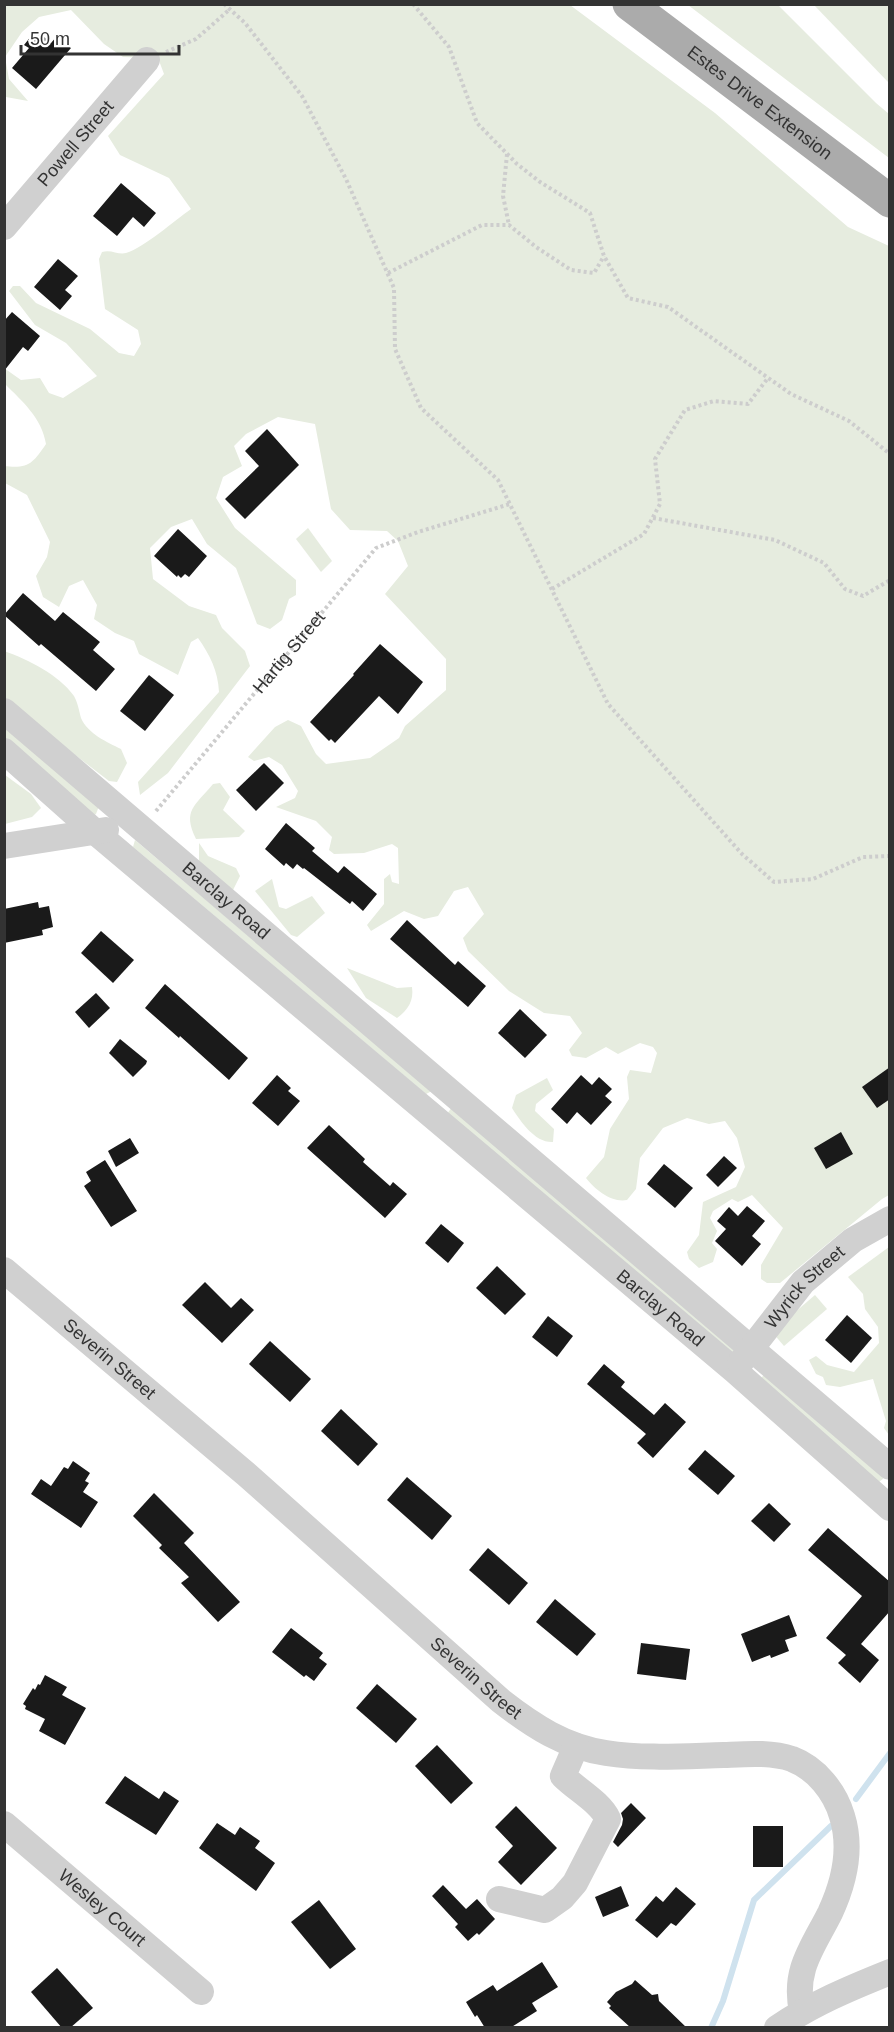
<svg xmlns="http://www.w3.org/2000/svg" width="894" height="2032" font-family="Helvetica,sans-serif">
<rect width="100%" height="100%" fill="#fff"/>
<g fill="#e6ecdf">
<path d="M5,5H570L715,113L848,227L889,246V1195L882,1199L780,1283H767L761,1279V1265L783,1228L752,1195L738,1202L732,1199L713,1211L710,1218L717,1231L712,1243L717,1249L713,1262L699,1268L689,1259L687,1252L699,1235L703,1202L736,1187L745,1167L737,1138L725,1121L709,1124L687,1118L663,1128L640,1158L636,1189L627,1200C612,1203 595,1190 586,1178L604,1157L610,1129L629,1099L627,1077L630,1070L651,1073L657,1053L653,1047L640,1043L618,1054L606,1047L586,1058L572,1056L569,1050L582,1033L570,1016L544,1013L509,991L468,951L463,938L484,914L468,887L454,891L438,916L424,919L404,911L371,931L367,925L384,904V879L390,874L392,882L399,884L398,848L392,844L364,853L334,854L329,850L332,837L316,821L276,807L295,798L298,791L282,765L269,757L254,761L248,757L275,727L288,720L301,726L316,754L326,764L370,758L399,738L405,726L446,690V659L385,594L408,566L398,541L387,531L350,530L331,509L315,424L278,417L246,434L234,446L242,466L223,477L216,498L235,528L296,580V595L289,599L282,620L270,629L257,624L236,568L207,544L192,519L171,527L150,548L153,579L189,606L216,615L222,628L245,651L250,666L168,773L140,795L138,782L219,692C218,671 210,655 198,638L191,642L178,675L139,654L134,641L115,633L94,619L97,605L83,580L69,586L59,607L43,597L36,576L47,557L50,542L27,495L5,483L4,466C29,469 33,463 46,444C42,418 22,401 5,384L4,368L21,380L40,378L49,393L63,398L97,376L66,343L35,325L9,291L13,286H20L36,303L90,329L119,353L134,356L141,344L138,330L105,309L99,259L102,252C111,249 118,255 126,253C145,247 174,221 191,209L169,178L120,155L108,136L164,74L158,58L123,57L104,44L71,10L39,17L22,32L5,57L9,79L28,101L6,97L4,96Z"/>
<polygon points="688,5 778,5 876,103 889,114 889,158"/>
<polygon points="814,5 889,5 889,83"/>
<polygon points="308,528 332,561 321,572 296,539"/>
<path d="M4,651C29,660 58,674 74,696C78,703 79,711 81,718C88,734 107,742 121,749L127,763L117,782L109,781L5,701Z"/>
<polygon points="5,720 99,806 96,814 92,816 5,742"/>
<polygon points="5,775 31,794 41,808 32,817 5,824"/>
<path d="M220,783L230,797L223,810L245,831L239,837L196,839C182,810 195,806 213,784Z"/>
<polygon points="135,840 432,1091 426,1094 133,847"/>
<polygon points="199,843 208,856 236,868 240,876 233,890 199,864"/>
<polygon points="272,879 279,907 286,909 312,896 325,913 297,937 291,935 255,891"/>
<path d="M347,968L397,988L412,987C414,1001 408,1010 397,1018L366,998Z"/>
<path d="M547,1078L553,1090L536,1104L535,1111L554,1129L553,1142C535,1143 521,1122 512,1108L516,1095Z"/>
<polygon points="452,1107 737,1346 731,1354 447,1114"/>
<polygon points="889,1247 889,1435 884,1428 886,1421 873,1379 840,1387 826,1385 823,1377 816,1374 809,1360 816,1356 827,1365 854,1372 879,1343 878,1327 865,1309 863,1294 848,1277"/>
<polygon points="815,1295 827,1309 784,1346 772,1332"/>
<polygon points="764,1374 885,1474 884,1478 879,1482 761,1379"/>
</g>
<g fill="none" stroke-linecap="round" stroke-linejoin="round">
<g stroke="#cfe2ee" stroke-width="6">
<polyline points="856,1799 890,1753"/>
<polyline points="711,2028 723,2001 754,1900 831,1826"/>
</g>
</g>
<g fill="#1a1a1a">
<polygon points="36,30 51,43 57,36 71,48 36,89 12,68 29,48 24,45"/>
<polygon points="121,183 156,213 144,227 133,217 117,236 93,216"/>
<polygon points="58,259 78,276 65,290 72,296 60,310 34,287"/>
<polygon points="12,312 40,336 28,351 23,347 4,371 4,321"/>
<polygon points="267,429 299,465 245,519 225,499 259,466 245,451"/>
<polygon points="178,529 207,556 189,577 185,574 181,578 178,575 177,577 154,556"/>
<polygon points="23,593 55,621 63,612 100,642 93,650 115,669 96,691 41,644 39,646 4,615"/>
<polygon points="380,644 423,682 398,714 379,696 335,743 331,739 329,741 310,722 354,675 353,674"/>
<polygon points="149,675 174,695 145,731 120,711"/>
<polygon points="264,763 284,783 256,811 236,790"/>
<polygon points="286,823 315,848 312,851 338,873 344,866 377,894 363,911 352,901 350,904 304,868 303,869 297,864 293,869 286,863 284,866 265,849"/>
<polygon points="38,902 39,908 49,906 53,927 42,930 43,935 4,943 4,909"/>
<polygon points="407,920 455,965 458,961 486,986 468,1007 390,939"/>
<polygon points="101,931 134,960 113,983 81,953"/>
<polygon points="165,984 248,1058 229,1080 180,1036 179,1038 145,1008"/>
<polygon points="96,993 110,1008 89,1028 75,1012"/>
<polygon points="520,1009 547,1035 525,1058 498,1033"/>
<polygon points="120,1039 147,1061 146,1064 133,1077 109,1053"/>
<polygon points="890,1067 890,1099 877,1108 862,1087"/>
<polygon points="277,1075 291,1088 288,1091 300,1101 278,1126 252,1103"/>
<polygon points="581,1075 592,1085 599,1077 612,1089 605,1096 612,1102 591,1125 577,1112 567,1124 551,1109"/>
<polygon points="329,1125 365,1159 363,1162 390,1186 393,1182 407,1194 385,1218 307,1148"/>
<polygon points="841,1132 853,1154 826,1169 814,1148"/>
<polygon points="130,1138 139,1153 116,1167 108,1151"/>
<polygon points="724,1156 737,1168 718,1187 706,1175"/>
<polygon points="105,1160 137,1211 111,1227 84,1186 91,1181 86,1172"/>
<polygon points="664,1164 693,1188 675,1208 647,1184"/>
<polygon points="747,1206 765,1221 752,1236 761,1244 742,1266 715,1241 726,1229 717,1221 729,1207 738,1216"/>
<polygon points="441,1224 464,1243 448,1263 425,1243"/>
<polygon points="497,1266 526,1294 505,1315 476,1288"/>
<polygon points="205,1282 231,1308 241,1298 254,1310 222,1343 182,1305"/>
<polygon points="847,1315 872,1338 851,1363 825,1340"/>
<polygon points="548,1316 573,1336 557,1357 532,1337"/>
<polygon points="270,1341 311,1379 290,1402 249,1364"/>
<polygon points="604,1364 625,1382 621,1387 654,1415 665,1403 686,1422 653,1458 637,1443 646,1434 587,1384"/>
<polygon points="341,1409 378,1444 358,1466 321,1431"/>
<polygon points="705,1450 735,1476 718,1495 688,1469"/>
<polygon points="73,1461 90,1473 85,1481 89,1483 83,1492 98,1502 81,1528 31,1494 41,1479 51,1486 64,1467 68,1469"/>
<polygon points="407,1477 452,1516 432,1540 387,1500"/>
<polygon points="154,1493 194,1533 184,1543 240,1602 218,1622 181,1583 189,1577 159,1548 162,1545 133,1516"/>
<polygon points="769,1503 791,1524 774,1542 751,1521"/>
<polygon points="828,1528 890,1582 890,1611 861,1644 879,1660 860,1683 838,1663 846,1655 826,1638 862,1596 808,1550"/>
<polygon points="488,1548 528,1583 509,1605 469,1570"/>
<polygon points="555,1599 596,1634 577,1656 536,1622"/>
<polygon points="789,1615 797,1636 785,1640 789,1651 771,1658 770,1655 752,1662 741,1634"/>
<polygon points="291,1628 323,1653 319,1658 327,1664 314,1681 306,1675 304,1677 272,1652"/>
<polygon points="641,1643 690,1649 686,1680 637,1674"/>
<polygon points="45,1675 67,1687 62,1695 86,1708 65,1745 39,1731 45,1719 25,1709 26,1706 23,1704 33,1688 35,1690 38,1684 40,1685"/>
<polygon points="377,1684 417,1719 396,1743 356,1708"/>
<polygon points="437,1745 473,1783 451,1804 415,1766"/>
<polygon points="125,1776 159,1799 164,1791 179,1801 156,1835 105,1803"/>
<polygon points="631,1803 646,1818 618,1847 613,1842 622,1825 623,1819 621,1813"/>
<polygon points="516,1806 557,1848 521,1885 498,1862 513,1846 495,1827"/>
<polygon points="217,1823 235,1835 240,1827 260,1841 255,1848 275,1863 256,1891 199,1848"/>
<rect x="753" y="1826" width="30" height="41"/>
<polygon points="443,1885 466,1909 477,1899 495,1919 479,1935 477,1933 468,1941 455,1927 458,1924 432,1896"/>
<polygon points="621,1886 629,1906 603,1917 595,1897"/>
<polygon points="676,1887 696,1904 676,1926 671,1923 657,1938 635,1920 656,1896 663,1902"/>
<polygon points="319,1900 356,1949 330,1969 291,1922"/>
<polygon points="542,1962 558,1987 532,2003 537,2011 510,2028 485,2028 477,2015 475,2017 466,2002 493,1985 497,1991"/>
<polygon points="57,1968 93,2008 70,2028 62,2028 31,1992"/>
<polygon points="635,1980 652,1995 658,1994 659,2001 687,2028 631,2028 609,2008 611,2006 607,2002 616,1992 632,1984"/>
</g>
<g fill="none" stroke-linecap="round" stroke-linejoin="round">
<g stroke="#cdcdcd" stroke-width="4" stroke-dasharray="3 3" stroke-linecap="butt">
<polyline points="224,4 245,23 302,96 346,179 394,288 395,349 421,408 498,480 608,704 742,854 774,882 813,879 863,857 890,856"/>
<polyline points="413,4 449,47 477,123 517,164 540,182 590,213 604,256 628,298 668,307 791,394 849,421 890,454"/>
<polyline points="166,52 196,39 229,10"/>
<polyline points="507,154 503,196 509,225"/>
<polyline points="388,273 482,225 509,225 536,247 571,270 594,273 604,256"/>
<polyline points="653,518 775,540 824,563 845,589 863,596 890,580"/>
<polyline points="552,589 644,534 660,504 655,459 685,410 714,401 748,404 768,378"/>
<path id="s1" d="M156,811L376,548L418,532L510,504"/>
</g>
<g stroke="#d0d0d0" stroke-width="26">
<path id="s2" d="M4,227L147,60"/>
<path id="s3" d="M4,711L890,1467"/>
<path id="s4" d="M4,751L94,831L734,1370L890,1508"/>
<polyline points="4,846 106,830"/>
<path id="s5" d="M4,1270L246,1474L501,1701C533,1726 565,1747 606,1753C645,1759 685,1756 724,1755C747,1754 771,1752 792,1759C816,1768 835,1792 842,1816C852,1848 844,1883 830,1913C813,1947 793,1970 802,2011"/>
<path id="s6" d="M740,1363L803,1282L853,1240L890,1219"/>
<path id="s7" d="M4,1824L201,1992"/>
<path d="M499,1899L545,1910L562,1898L575,1883L608,1819C600,1802 577,1790 563,1776L576,1746"/>
<path d="M777,2028C812,2004 850,1988 890,1972"/>
</g>
<path stroke="#ababab" stroke-width="33" id="s8" d="M629,4L890,201"/>
</g>
<g text-anchor="middle" dominant-baseline="central" stroke-width="6" stroke-linejoin="round" paint-order="stroke">
<g font-size="18" fill="#333" stroke="#fff">
<text stroke="none"><textPath href="#s8" startOffset="164">Estes Drive Extension</textPath></text>
<text stroke="none"><textPath href="#s2" startOffset="110">Powell Street</textPath></text>
<text stroke="none"><textPath href="#s1" startOffset="207">Hartig Street</textPath></text>
<text stroke="none"><textPath href="#s3" startOffset="292">Barclay Road</textPath></text>
<text stroke="none"><textPath href="#s6" startOffset="100">Wyrick Street</textPath></text>
<text stroke="none"><textPath href="#s4" startOffset="861">Barclay Road</textPath></text>
<text stroke="none"><textPath href="#s5" startOffset="138">Severin Street</textPath></text>
<text stroke="none"><textPath href="#s5" startOffset="624">Severin Street</textPath></text>
<text stroke="none"><textPath href="#s7" startOffset="129">Wesley Court</textPath></text>
</g>
</g>
<rect width="894" height="2032" fill="none" stroke="#333333" stroke-width="12"/>
<path d="M21 45v9h158v-9" fill="none" stroke="#333333" stroke-width="3"/>
<text x="30" y="45" font-size="18" fill="#333333" stroke="#ffffff" stroke-width="4.5" paint-order="stroke">50 m</text>
</svg>
